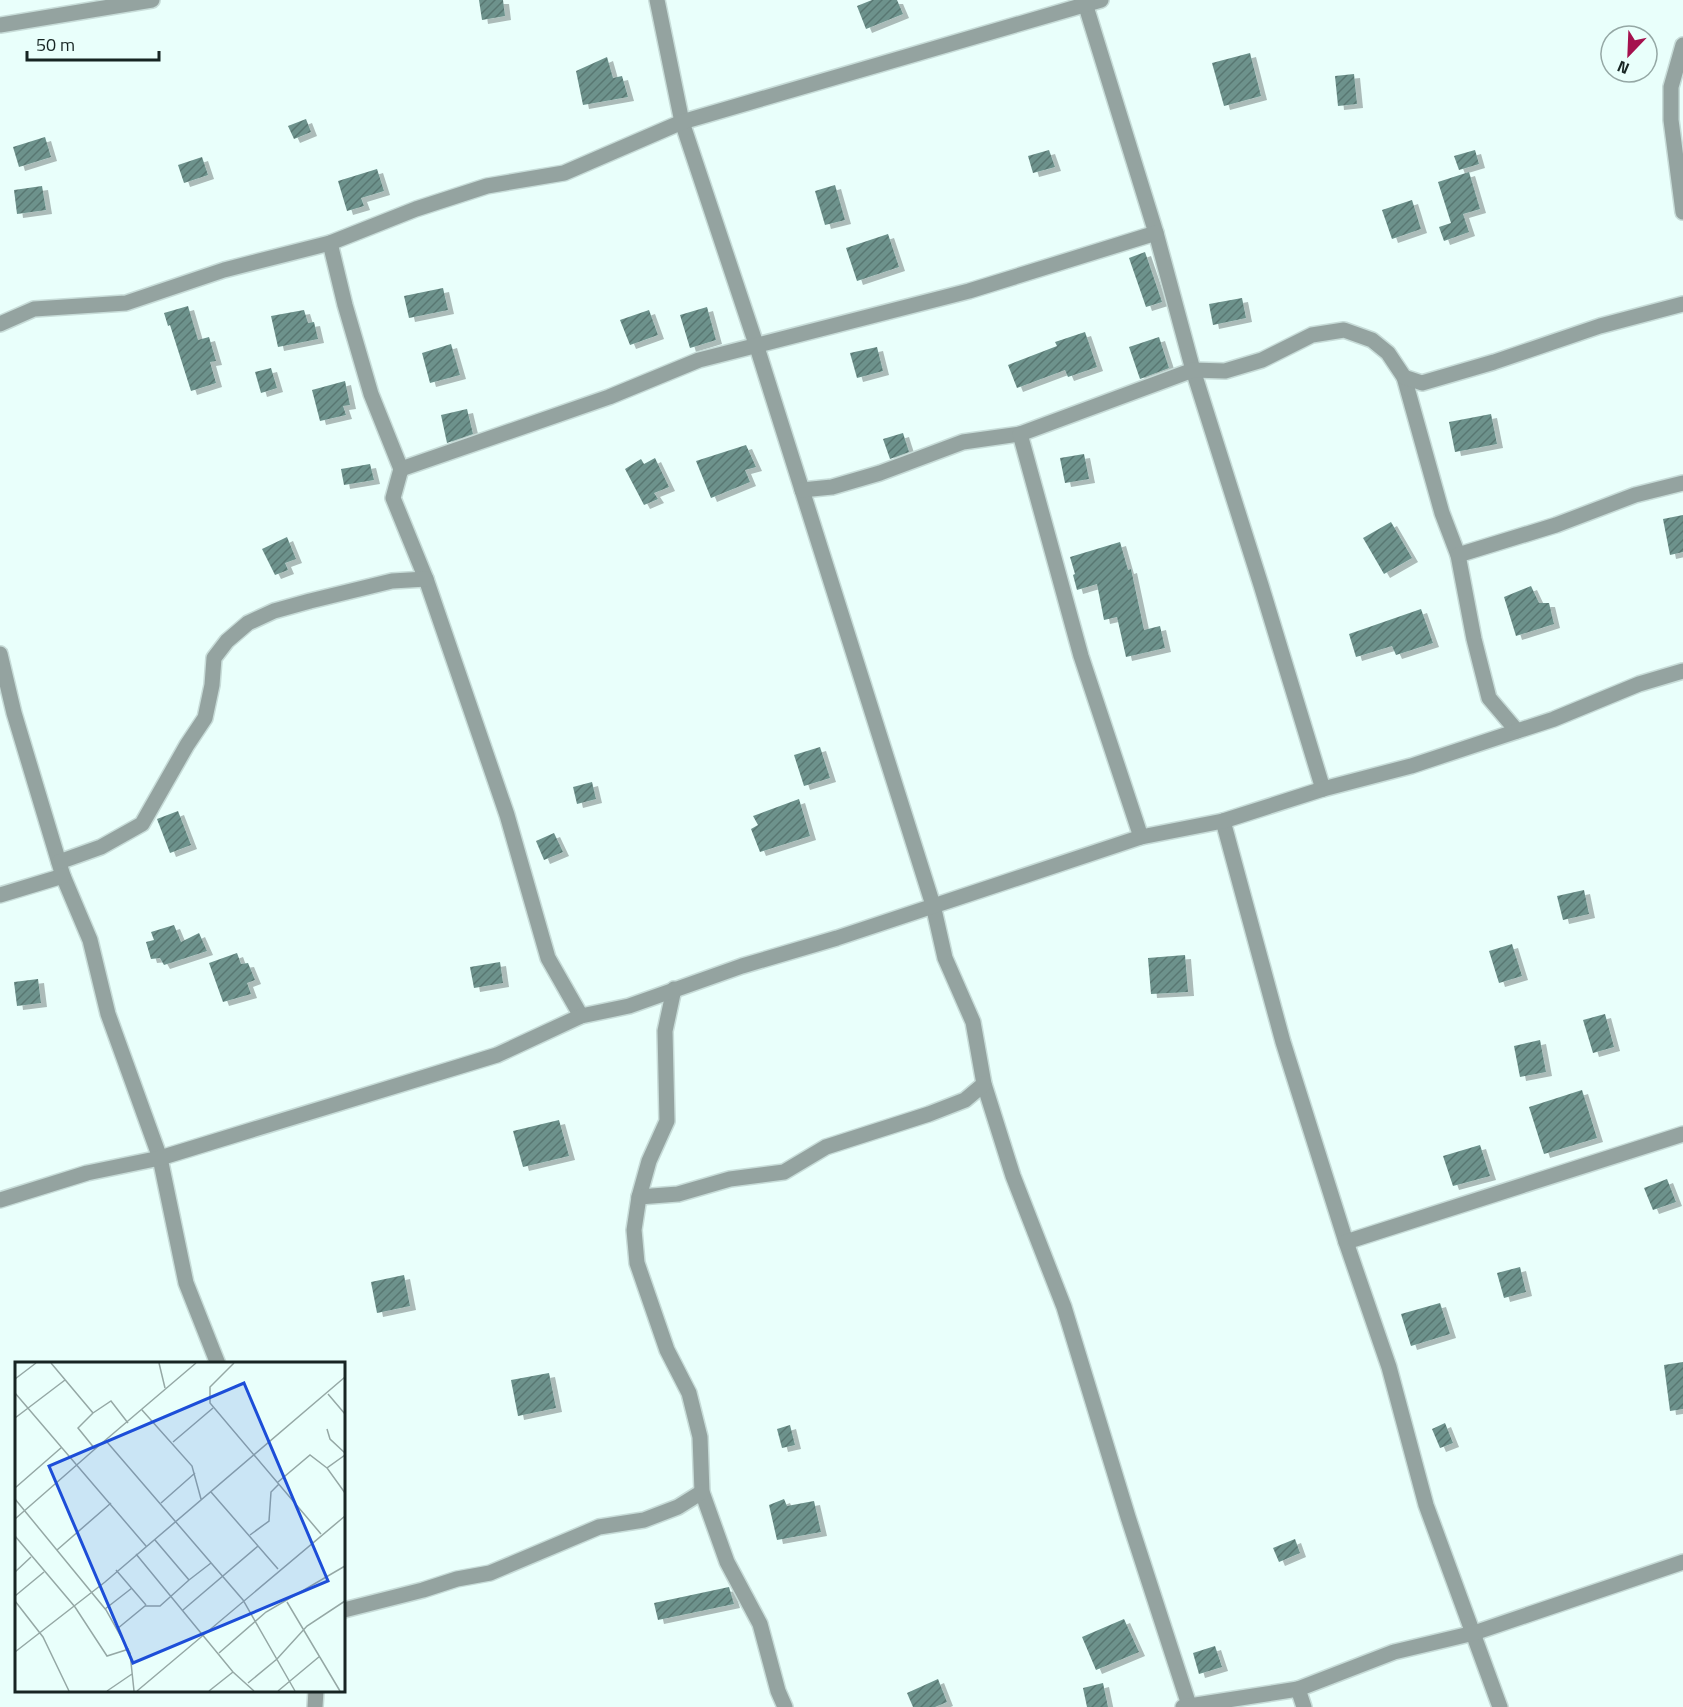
<svg xmlns="http://www.w3.org/2000/svg" width="1683" height="1707" font-family="'Titillium Web',sans-serif">
<defs>
<pattern id="building-hatch" width="6" height="6" patternUnits="userSpaceOnUse" patternTransform="scale(1.5)"><rect width="6" height="6" fill="#6d928c"/><path d="M-1 1l2-2M0 6l6-6M5 7l2-2" fill="none" stroke="#597772"/></pattern>
<filter id="shadow"><feDropShadow dx="6" dy="4" stdDeviation="0" flood-color="#0004"/></filter>
</defs>
<rect width="100%" height="100%" fill="#e9fffb"/>
<g fill="url(#building-hatch)" filter="url(#shadow)">
<polygon points="479,0 503,0 505,16 482,20"/>
<polygon points="872,0 897,0 903,14 866,29 857,6"/>
<polygon points="1250,53 1261,96 1224,106 1212,63"/>
<polygon points="607,57 613,78 622,76 628,97 583,105 576,71"/>
<polygon points="1354,74 1357,104 1338,106 1335,76"/>
<polygon points="306,119 311,132 294,139 288,126"/>
<polygon points="45,137 51,157 19,167 13,147"/>
<polygon points="1049,150 1055,167 1033,173 1028,156"/>
<polygon points="1475,150 1479,164 1459,170 1454,156"/>
<polygon points="202,157 208,175 184,183 178,165"/>
<polygon points="377,169 384,191 361,198 364,206 347,211 338,181"/>
<polygon points="1469,172 1480,209 1463,214 1469,232 1444,241 1439,227 1451,223 1438,182"/>
<polygon points="835,185 845,220 825,225 815,191"/>
<polygon points="42,186 46,210 17,214 14,190"/>
<polygon points="1412,200 1421,229 1392,239 1382,210"/>
<polygon points="888,234 899,267 857,281 846,248"/>
<polygon points="1145,252 1162,302 1146,307 1129,258"/>
<polygon points="443,288 448,310 409,318 404,296"/>
<polygon points="1242,298 1246,318 1213,325 1209,304"/>
<polygon points="188,306 198,340 209,337 216,361 210,362 216,383 191,391 170,325 168,326 164,313"/>
<polygon points="707,307 716,340 690,348 680,315"/>
<polygon points="304,310 308,323 314,322 318,339 278,347 271,316"/>
<polygon points="649,310 658,335 630,345 620,320"/>
<polygon points="1085,332 1097,367 1068,377 1065,370 1017,388 1008,365 1057,346 1055,342"/>
<polygon points="1159,337 1169,368 1140,379 1129,347"/>
<polygon points="451,344 460,375 430,383 422,353"/>
<polygon points="877,347 883,371 857,378 850,353"/>
<polygon points="271,368 277,388 261,393 255,372"/>
<polygon points="345,381 350,405 343,406 346,415 320,421 312,390"/>
<polygon points="467,409 473,434 447,443 441,415"/>
<polygon points="1491,414 1497,444 1455,452 1449,422"/>
<polygon points="903,433 909,452 890,459 883,439"/>
<polygon points="746,445 756,467 745,470 750,482 711,498 696,461"/>
<polygon points="1084,454 1089,479 1065,483 1060,458"/>
<polygon points="655,458 669,487 654,493 658,499 644,505 625,469 641,459 644,464"/>
<polygon points="370,464 374,480 344,485 341,469"/>
<polygon points="1683,515 1683,552 1670,555 1663,519"/>
<polygon points="1391,522 1412,558 1384,574 1363,538"/>
<polygon points="287,537 296,559 285,563 288,570 275,575 262,549"/>
<polygon points="1120,542 1128,570 1131,569 1144,630 1160,626 1165,648 1126,657 1117,617 1104,620 1097,584 1077,590 1073,575 1075,574 1070,557"/>
<polygon points="1531,586 1539,603 1549,603 1554,624 1516,636 1504,597"/>
<polygon points="1421,609 1433,643 1396,655 1392,646 1356,657 1349,634"/>
<polygon points="820,747 830,778 804,786 794,755"/>
<polygon points="592,782 596,799 577,804 573,787"/>
<polygon points="799,799 810,836 760,852 751,829 758,825 753,816"/>
<polygon points="178,811 191,845 170,853 157,819"/>
<polygon points="554,833 563,852 544,860 536,841"/>
<polygon points="1584,890 1589,914 1563,920 1557,896"/>
<polygon points="174,925 181,942 199,933 207,951 164,965 160,958 151,959 146,942 154,940 151,932"/>
<polygon points="1512,944 1522,976 1499,983 1489,951"/>
<polygon points="237,953 241,964 248,963 255,980 247,983 251,994 223,1002 209,963"/>
<polygon points="1185,955 1188,992 1151,994 1148,958"/>
<polygon points="500,962 503,983 474,988 470,967"/>
<polygon points="38,979 41,1003 17,1006 14,982"/>
<polygon points="1605,1014 1614,1047 1593,1053 1583,1020"/>
<polygon points="1540,1040 1546,1072 1520,1077 1514,1046"/>
<polygon points="1582,1090 1597,1138 1544,1154 1529,1107"/>
<polygon points="559,1120 569,1156 523,1167 513,1131"/>
<polygon points="1480,1145 1490,1176 1453,1186 1443,1156"/>
<polygon points="1667,1179 1676,1202 1653,1210 1644,1188"/>
<polygon points="1520,1267 1526,1292 1504,1298 1497,1273"/>
<polygon points="404,1275 410,1306 377,1313 371,1282"/>
<polygon points="1440,1303 1450,1334 1411,1346 1401,1314"/>
<polygon points="1683,1362 1683,1409 1670,1411 1664,1365"/>
<polygon points="549,1373 556,1408 518,1416 511,1380"/>
<polygon points="1445,1423 1453,1443 1440,1448 1432,1429"/>
<polygon points="790,1425 795,1445 782,1448 777,1429"/>
<polygon points="784,1499 787,1506 814,1501 821,1532 777,1540 769,1505"/>
<polygon points="1295,1539 1300,1553 1279,1562 1273,1548"/>
<polygon points="729,1587 734,1604 658,1620 654,1603"/>
<polygon points="1124,1619 1139,1652 1096,1670 1082,1637"/>
<polygon points="1215,1646 1222,1667 1199,1674 1193,1653"/>
<polygon points="938,1679 947,1702 935,1707 913,1707 907,1693"/>
<polygon points="1103,1683 1108,1707 1087,1707 1083,1688"/>
</g>
<g fill="none" stroke-linecap="round" stroke-linejoin="round">
<defs>
<g id="minor">
<polyline points="657,0 682,122 756,344 933,905 945,958 973,1022 984,1084 1013,1176 1064,1307 1128,1517 1189,1705"/>
<polyline points="1084,0 1156,233 1193,370 1261,585 1323,789"/>
<polyline points="0,25 152,0"/>
<polyline points="1683,45 1671,87 1671,120 1683,212"/>
<polyline points="330,243 345,305 371,394 401,469 393,498 426,579 507,815 548,958 581,1016"/>
<polyline points="0,324 34,309 126,303 224,270 330,243 416,209 487,186 564,173 682,122 1101,0"/>
<polyline points="1404,377 1442,513 1458,555 1474,639 1489,698 1517,731"/>
<polyline points="401,469 609,397 699,360 969,291 1156,233"/>
<polyline points="802,490 832,487 880,473 963,442 1020,434"/>
<polyline points="1458,555 1556,525 1635,495 1683,483"/>
<polyline points="0,654 14,713 63,876 90,940 108,1014 160,1158 186,1283 218,1364"/>
<polyline points="1223,821 1283,1042 1346,1242 1389,1367 1426,1505 1500,1707"/>
<polyline points="1141,837 1081,656 1020,434 1193,370 1225,371 1262,360 1312,335 1344,330 1372,340 1388,353 1404,377 1422,383 1494,362 1600,326 1683,304"/>
<polyline points="59,862 101,847 142,824 187,745 205,718 212,685 214,658 227,641 248,623 274,611 310,601 392,581 426,579"/>
<polyline points="0,895 63,876"/>
<polyline points="674,989 665,1031 667,1121 649,1161 639,1197 634,1230 637,1263 667,1350 689,1393 700,1437 702,1492 727,1562 760,1624 778,1691 785,1707"/>
<polyline points="639,1197 678,1194 730,1179 784,1172 826,1147 929,1114 965,1100 984,1084"/>
<polyline points="0,1200 87,1173 160,1158 497,1055 581,1016 629,1006 742,966 837,938 1141,837 1223,821 1323,789 1411,766 1554,719 1639,684 1683,671"/>
<polyline points="1346,1242 1683,1134"/>
<polyline points="344,1610 423,1590 457,1579 490,1573 599,1527 644,1520 678,1507 702,1492"/>
<polyline points="315,1707 316,1690"/>
<polyline points="1183,1707 1298,1689"/>
<polyline points="1304,1707 1298,1689 1394,1652 1474,1633 1683,1562"/>
</g>
</defs>
<use href="#minor" stroke="#c7dcd8" stroke-width="18"/>
<use href="#minor" stroke="#94a3a0" stroke-width="15"/>
</g>
<g transform="translate(15 1362)">
<rect width="330" height="330" fill="#e9fffb"/>
<path fill="none" stroke="#95a8a5" stroke-width="1.5" d="M144,1L150,26M219,1L195,25V41L306,172M0,17L21,1M0,31L131,184M313,32L330,52M127,48L177,104L186,137M78,51L96,39L113,61M0,56L50,18M312,67L315,77L330,91M92,80L228,238L280,329M158,80L198,46M80,87L181,1M330,93L312,106L330,131M263,120L295,93L312,106M0,126L47,85M196,130L263,207M0,137L91,248L115,291L119,329M146,141L180,111M0,157L80,87L63,66L78,51L36,1M235,173L254,159L256,130L264,122M0,174L60,245L92,294L114,287M42,188L96,141M121,192L218,310L239,329M101,208L131,243M0,210L16,195M174,218L196,201M0,234L29,210M0,239L28,275L54,329M272,240L325,329M90,247L117,226M168,248L243,184M102,267L130,244H145L174,218L140,178M0,290L90,220L330,15M204,291L251,250L330,204M233,321L262,297L292,264L330,239M92,329L117,312M122,329L330,154M194,329L218,310M263,329L305,294"/>
<path fill="#1d4ed8" fill-opacity="0.15" stroke="#1d4ed8" stroke-width="3" d="M229,21L313,219L118,301L34,104Z"/>
<rect width="330" height="330" fill="none" stroke="#172523" stroke-width="3"/>
</g>
<g transform="translate(1629 54) rotate(203)"><circle r="28" fill="#e9fffb" stroke="#95a8a5" stroke-width="1.5"/>
<path d="M0-4.5L10 22L0 15L-10 22Z" fill="#a5114e"/>
<text y="-9" font-size="16" font-weight="bold" text-anchor="middle" fill="#172523">N</text>
</g>
<path d="M27 51v9h132v-9" fill="none" stroke="#172523" stroke-width="3"/>
<text x="36" y="51" font-size="18" fill="#172523" stroke="#e9fffb" stroke-width="4.5" paint-order="stroke">50 m</text>
</svg>
